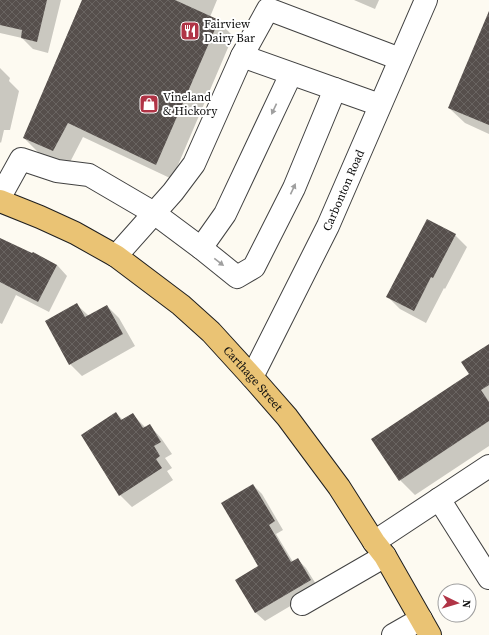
<svg xmlns="http://www.w3.org/2000/svg" width="489" height="635" font-family="'Source Serif 4',serif">
<defs>
<pattern id="building-cross-hatch" width="8" height="8" patternUnits="userSpaceOnUse"><rect width="8" height="8" fill="#564f4c"/><path d="M0 0l8 8M0 8l8-8" fill="none" stroke="#696461"/></pattern>
</defs>
<rect width="100%" height="100%" fill="#fdfaf1"/>
<g fill="#0003">
<polygon points="0,0 61,0 48,53 33,49 22,38 0,33"/>
<polygon points="82,0 217,0 210,17 218,21 233,36 172,179 83,137 68,166 39,153 24,138"/>
<polygon points="354,0 379,0 375,9"/>
<polygon points="489,36 489,134 465,123 449,108"/>
<polygon points="0,68 10,78 9,81 19,91 10,130 4,130 1,143 0,142"/>
<polygon points="455,235 467,247 445,289 444,288 426,323 400,309 388,297"/>
<polygon points="0,245 33,254 33,253 57,265 67,276 49,312 16,295 2,324 0,323"/>
<polygon points="76,304 89,316 107,306 119,318 135,346 82,376 70,364"/>
<polygon points="489,345 489,446 415,495 400,480 373,439 470,374"/>
<polygon points="116,413 123,420 132,414 146,428 149,425 161,438 172,454 165,458 172,468 167,471 173,480 132,507 120,495"/>
<polygon points="253,485 262,494 283,530 276,534 293,562 298,560 306,568 319,589 265,621 256,613 237,580 260,566"/>
</g>
<g fill="url(#building-cross-hatch)">
<polygon points="0,0 47,0 37,42 21,38 22,30 0,25"/>
<polygon points="82,0 175,0 219,20 156,165 68,123 53,151 23,138"/>
<polygon points="489,11 489,125 448,108"/>
<polygon points="427,219 456,234 433,278 431,277 414,311 386,297"/>
<polygon points="0,238 32,253 33,252 57,265 38,302 0,282"/>
<polygon points="77,303 85,317 107,305 123,334 69,365 45,321"/>
<polygon points="489,344 489,385 481,390 489,402 489,421 399,481 371,439 469,374 461,362"/>
<polygon points="116,412 121,420 133,413 143,428 150,424 161,442 154,446 160,456 156,459 162,468 119,496 81,435"/>
<polygon points="253,484 275,521 269,525 291,562 298,558 311,580 255,613 235,580 258,566 221,503"/>
</g>
<g fill="none" stroke-linecap="round" stroke-linejoin="round">
<defs>
<g id="minor">
<polyline points="242,56 380,105"/>
<polyline points="0,197 21,159 57,171 89,175 154,213 201,248 237,277 254,267 294,188 335,89"/>
<polyline points="201,248 225,214 291,74"/>
<polyline points="116,256 173,192 194,164 242,56 268,9 400,59"/>
<path id="s1" d="M252,377L328,226L426,0"/>
<polyline points="439,499 489,578"/>
<polyline points="374,542 489,466"/>
<polyline points="302,604 385,556"/>
<polyline points="393,635 421,619"/>
</g>
<g id="major">
<path id="s2" d="M0,201L40,217L75,233L116,256L181,305L211,332L252,377L287,417L339,487L374,542L385,556L430,635"/>
</g>
</defs>
<use href="#minor" stroke="#414141" stroke-width="24"/>
<use href="#major" stroke="#1f1f1f" stroke-width="24"/>
<use href="#minor" stroke="#fff" stroke-width="22"/>
<use href="#major" stroke="#eac374" stroke-width="22"/>
</g>
<defs><path id="oneway-solid" d="M-6-.8H1V-3.2L6.5 0L1 3.2V.8H-6Z"/></defs>
<g fill="#9f9f9f">
<use href="#oneway-solid" transform="translate(274 109) rotate(115)"/>
<use href="#oneway-solid" transform="translate(293 189) rotate(-65)"/>
<use href="#oneway-solid" transform="translate(219 262) rotate(38)"/>
</g>
<defs>
<symbol id="restaurant-square" viewBox="-11 -11 22 22"><rect x="-9" y="-9" width="18" height="18" rx="4" fill="#b03446" stroke="#fff"/><path d="M-5-6h1v4h1v-4h1v4h1v-4h1v5L-1.5 .5V6h-2V.5L-5-1ZM5-6V6H3V1.5H1.5Q1.5-4 5-6Z" fill="#fff"/></symbol>
<symbol id="shop-square" viewBox="-11 -11 22 22"><rect x="-9" y="-9" width="18" height="18" rx="4" fill="#b03446" stroke="#fff"/><path d="M-5-2.5h2.3a2.7 3.5 0 0 1 5.4 0H5L5.5 6h-11ZM-1.5-2.5h3a1.5 2.3 0 0 0-3 0Z" fill="#fff"/></symbol>
</defs>
<g fill-rule="evenodd">
<use href="#restaurant-square" x="179" y="20" width="22" height="22"/>
<use href="#shop-square" x="138" y="93" width="22" height="22"/>
</g>
<g text-anchor="middle" dominant-baseline="central" stroke-width="4" stroke-linejoin="round" paint-order="stroke">
<g font-size="12" fill="#0e0e0e" stroke="#fff" text-anchor="start">
<text x="204" y="24">Fairview<tspan x="204" dy="14">Dairy Bar</tspan></text>
<text x="163" y="97">Vineland<tspan x="163" dy="14">&amp; Hickory</tspan></text>
</g>
<g font-size="12" fill="#0e0e0e" stroke="#fff">
<text stroke="none"><textPath href="#s1" startOffset="208">Carbonton Road</textPath></text>
<text stroke="none"><textPath href="#s2" startOffset="313">Carthage Street</textPath></text>
</g>
</g>
<g transform="translate(457 603) rotate(95)"><circle r="19" fill="#ffffff" stroke="#9f9f9f"/>
<path d="M0-3L7 15L0 10L-7 15Z" fill="#b03446"/>
<text y="-6" font-size="11" font-weight="bold" text-anchor="middle" fill="#0e0e0e">N</text>
</g>
</svg>
